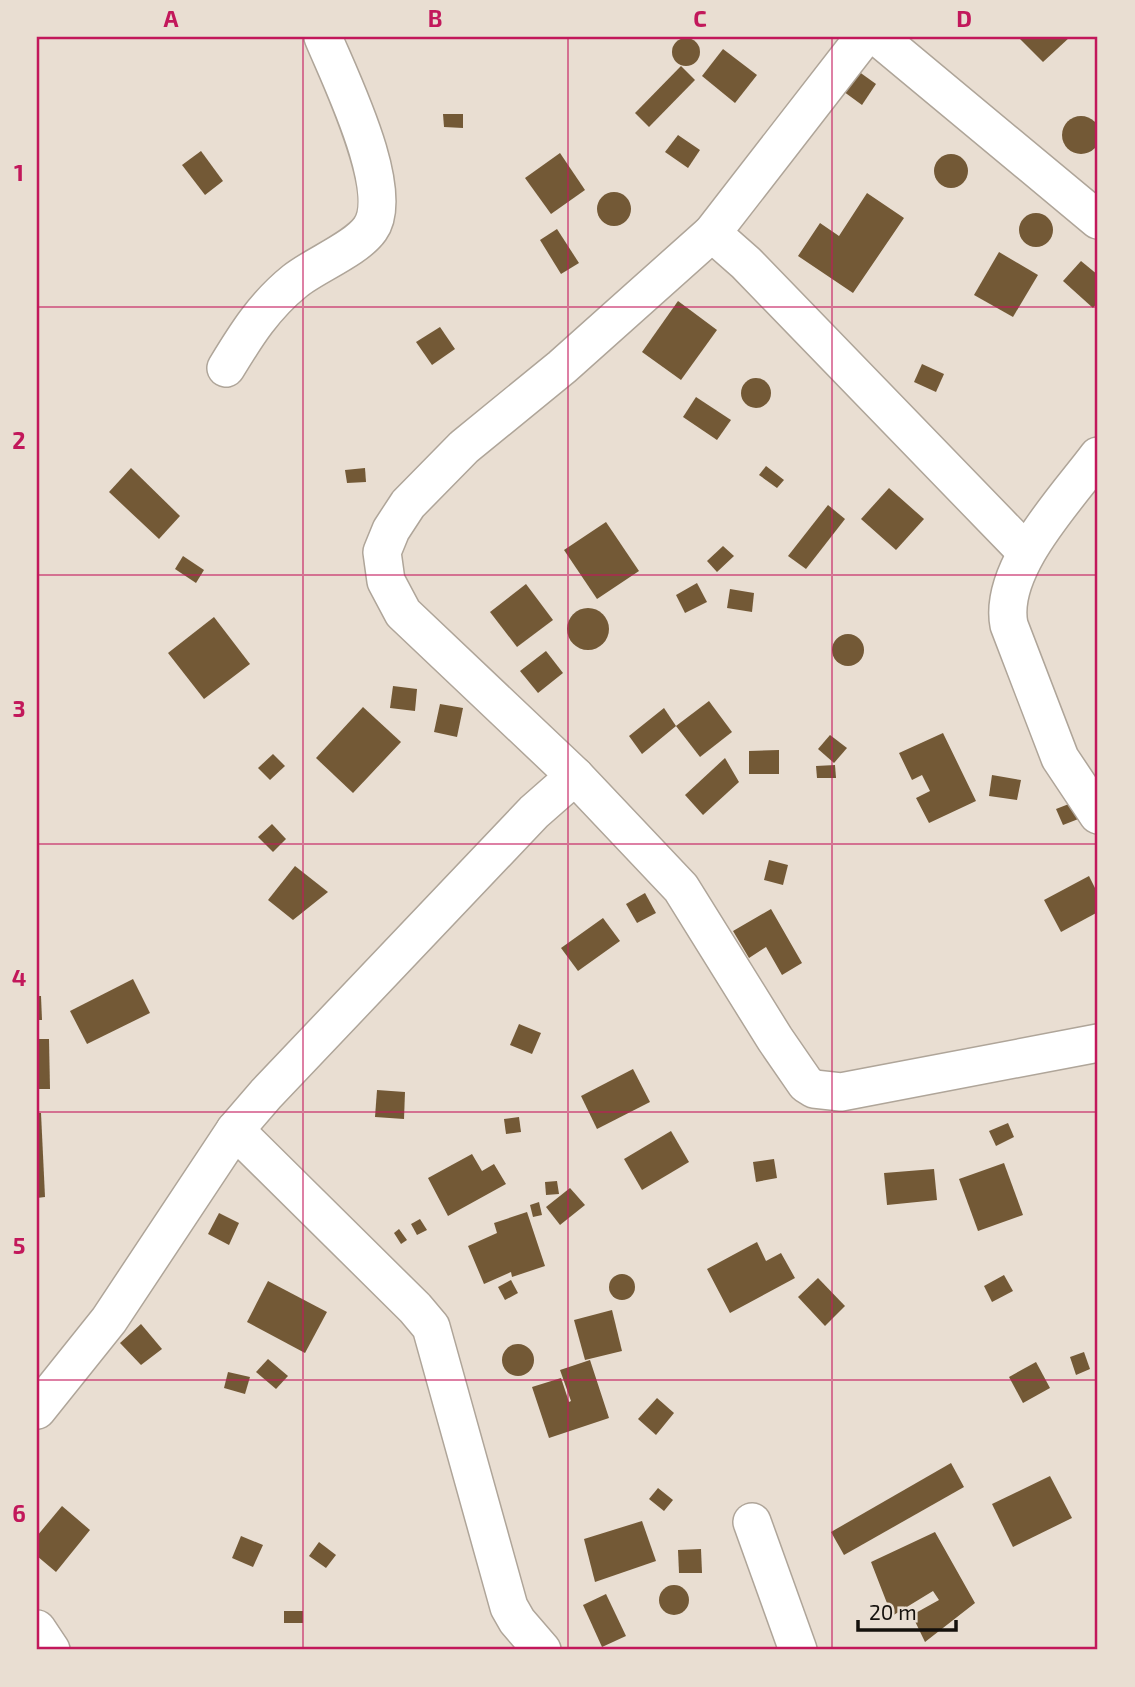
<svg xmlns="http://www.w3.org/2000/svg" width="1135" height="1687" font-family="'Exo 2',sans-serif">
<rect width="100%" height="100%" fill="#e9ded2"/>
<g fill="#735936">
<polygon points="1018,37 1070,37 1043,62"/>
<circle cx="686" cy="52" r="14"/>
<polygon points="723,49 757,75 735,103 702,76"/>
<polygon points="681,66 695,80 649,127 635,113"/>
<polygon points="851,66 876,84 862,105 836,86"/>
<polygon points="443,114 463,114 463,128 444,127"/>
<circle cx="1081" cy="135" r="19"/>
<polygon points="678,135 700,150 688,168 665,152"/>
<polygon points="201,151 223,181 205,195 182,165"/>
<polygon points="560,153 585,190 551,214 525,178"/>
<circle cx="951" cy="171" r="17"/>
<circle cx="614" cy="209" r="17"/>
<polygon points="867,193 904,218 853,293 798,256 820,223 839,236"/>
<circle cx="1036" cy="230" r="17"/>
<polygon points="557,229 579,263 561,274 540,240"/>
<polygon points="999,252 1038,275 1013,317 974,295"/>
<polygon points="1081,261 1098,275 1098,302 1093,308 1063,281"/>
<polygon points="678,301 717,330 681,380 642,352"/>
<polygon points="440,327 455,349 432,365 416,342"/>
<polygon points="922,364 944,374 936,392 914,382"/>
<circle cx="756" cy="393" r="15"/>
<polygon points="696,397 731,420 717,440 683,417"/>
<polygon points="766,466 784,480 777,488 759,475"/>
<polygon points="131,468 180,516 159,539 109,492"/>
<polygon points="365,468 366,482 347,483 345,470"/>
<polygon points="889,488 924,519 896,550 861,519"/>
<polygon points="828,505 845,519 806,569 788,556"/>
<polygon points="606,522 639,571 597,599 564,550"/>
<polygon points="723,546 734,556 717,572 707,561"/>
<polygon points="183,556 204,570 196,583 175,569"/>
<polygon points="697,583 707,602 685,613 676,595"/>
<polygon points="526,584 553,620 517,647 490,612"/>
<polygon points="730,589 754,593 752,612 727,608"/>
<circle cx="588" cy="629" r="21"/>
<polygon points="214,617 250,664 204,699 168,653"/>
<circle cx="848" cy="650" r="16"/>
<polygon points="546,651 563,673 538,693 520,671"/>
<polygon points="393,686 417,689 415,711 390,708"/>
<polygon points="709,701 732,732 700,757 676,726"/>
<polygon points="440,704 463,708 457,737 434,732"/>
<polygon points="363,707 401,742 353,793 316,758"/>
<polygon points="664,708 676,726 642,754 629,736"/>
<polygon points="943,733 976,801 929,823 916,798 930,791 922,775 912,780 899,753"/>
<polygon points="830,735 847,748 834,763 818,749"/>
<polygon points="779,750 779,774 749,774 749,751"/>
<polygon points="273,754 285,766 270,780 258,768"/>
<polygon points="725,758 739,782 703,815 685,795"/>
<polygon points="835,765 836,778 817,778 816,766"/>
<polygon points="992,775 1021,780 1017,800 989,796"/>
<polygon points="1079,800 1086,816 1063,825 1056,809"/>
<polygon points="272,824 286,839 273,852 258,837"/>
<polygon points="769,860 788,865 783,885 764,880"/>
<polygon points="295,866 328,892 293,920 268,900"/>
<polygon points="1089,876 1098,894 1098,912 1061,932 1044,900"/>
<polygon points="645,893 656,913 637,923 626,904"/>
<polygon points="771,909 802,963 782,975 766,947 749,958 733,931"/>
<polygon points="603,918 620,941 578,971 561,948"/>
<polygon points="133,979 150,1013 87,1044 70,1011"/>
<polygon points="37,996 41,996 42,1020 37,1020"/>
<polygon points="519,1024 541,1033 532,1054 510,1045"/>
<polygon points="37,1039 49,1039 50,1089 37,1089"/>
<polygon points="633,1069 650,1102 597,1129 581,1096"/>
<polygon points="377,1090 405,1092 404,1119 375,1117"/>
<polygon points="37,1113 41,1113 45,1197 37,1198"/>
<polygon points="519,1117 521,1132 506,1134 504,1119"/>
<polygon points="1008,1123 1014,1137 996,1146 989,1131"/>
<polygon points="671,1131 689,1162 642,1190 624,1159"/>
<polygon points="472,1154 482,1171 494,1164 506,1184 448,1216 428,1178"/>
<polygon points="774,1159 777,1178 756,1182 753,1162"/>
<polygon points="1004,1163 1023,1215 978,1231 959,1179"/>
<polygon points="934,1169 937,1200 887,1205 884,1173"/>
<polygon points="557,1181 559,1194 546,1195 545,1182"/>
<polygon points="570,1188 585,1205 560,1225 546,1207"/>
<polygon points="539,1202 542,1215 533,1217 530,1205"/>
<polygon points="527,1212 545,1266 512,1277 511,1272 484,1284 468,1246 497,1233 494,1223"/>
<polygon points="219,1213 239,1223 229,1245 208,1234"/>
<polygon points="420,1219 427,1230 417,1235 411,1224"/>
<polygon points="399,1229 407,1240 401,1244 394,1233"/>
<polygon points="757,1242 766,1261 781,1253 795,1278 730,1313 707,1269"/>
<circle cx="622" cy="1287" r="13"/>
<polygon points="1004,1275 1013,1291 992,1302 984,1286"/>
<polygon points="818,1278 845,1306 825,1326 798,1297"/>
<polygon points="511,1280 518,1293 505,1300 498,1287"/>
<polygon points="268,1281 327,1312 305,1353 247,1322"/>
<polygon points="612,1310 622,1351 585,1360 574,1320"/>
<polygon points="141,1324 162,1349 141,1365 120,1343"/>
<circle cx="518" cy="1360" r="16"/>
<polygon points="1084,1352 1090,1369 1076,1375 1070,1357"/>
<polygon points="268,1359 288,1376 276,1389 256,1372"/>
<polygon points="590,1360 609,1418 549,1438 532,1387 561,1378 569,1402 571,1401 560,1370"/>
<polygon points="1036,1362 1050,1388 1023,1403 1009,1377"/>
<polygon points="228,1372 250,1377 245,1394 224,1388"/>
<polygon points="657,1398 674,1413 656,1435 638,1419"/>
<polygon points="951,1463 964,1487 844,1555 831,1532"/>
<polygon points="1050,1476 1072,1518 1013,1547 992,1504"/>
<polygon points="658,1488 673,1500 664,1511 649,1499"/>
<polygon points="62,1506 90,1530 56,1572 37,1556 37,1536"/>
<polygon points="642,1521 656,1561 595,1582 584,1539"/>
<polygon points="935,1532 975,1603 925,1642 912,1615 939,1600 933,1591 892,1616 871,1562"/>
<polygon points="241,1536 263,1545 253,1567 232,1558"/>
<polygon points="319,1542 336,1555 326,1568 309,1556"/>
<polygon points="701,1549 702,1573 679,1573 678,1550"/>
<circle cx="674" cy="1600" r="15"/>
<polygon points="606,1594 626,1636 602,1647 583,1605"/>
<rect x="284" y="1611" width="19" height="12"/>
</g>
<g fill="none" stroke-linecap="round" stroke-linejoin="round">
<defs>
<g id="minor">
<polyline points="864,37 712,233 562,367 464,447 408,504 391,530 382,552 386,581 403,613 575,776 681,888 775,1039 806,1084 814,1089 841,1092 1098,1043"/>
<polyline points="878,37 1098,220"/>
<polyline points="712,233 746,263 1026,552"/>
<path d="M226,368C246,335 264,306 295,281C315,265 356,249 370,229C397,192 339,76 323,37"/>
<path d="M1098,456C1066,499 998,569 1009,625L1060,758L1098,815"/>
<polyline points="235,1130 415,1308 431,1327 509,1607 517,1621 542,1650"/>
<polyline points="37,1410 109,1320 235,1130 266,1094 534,812 575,776"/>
<polyline points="752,1522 798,1650"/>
<polyline points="37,1629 51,1650"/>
</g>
</defs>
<use href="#minor" stroke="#afa599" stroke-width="40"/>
<use href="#minor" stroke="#fff" stroke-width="37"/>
</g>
<path fill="none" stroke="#c2185b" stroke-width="2" stroke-opacity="0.55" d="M303,37V1650M568,37V1650M832,37V1650M37,307H1098M37,575H1098M37,844H1098M37,1112H1098M37,1380H1098"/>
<rect width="1135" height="1687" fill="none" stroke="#e9ded2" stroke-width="77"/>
<path d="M858 1620v10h98v-10" fill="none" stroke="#15110d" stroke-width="3.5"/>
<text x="869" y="1620" font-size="21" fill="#15110d" stroke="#e9ded2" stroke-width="5" paint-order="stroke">20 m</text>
<rect x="38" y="38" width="1058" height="1610" fill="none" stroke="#c2185b" stroke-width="2.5"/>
<g font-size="23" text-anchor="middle" font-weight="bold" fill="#c2185b">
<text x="171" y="27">A</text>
<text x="435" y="27">B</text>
<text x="700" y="27">C</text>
<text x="964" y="27">D</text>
<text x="19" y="181">1</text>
<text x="19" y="449">2</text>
<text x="19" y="717">3</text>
<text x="19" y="986">4</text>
<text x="19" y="1254">5</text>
<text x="19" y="1522">6</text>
</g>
</svg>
